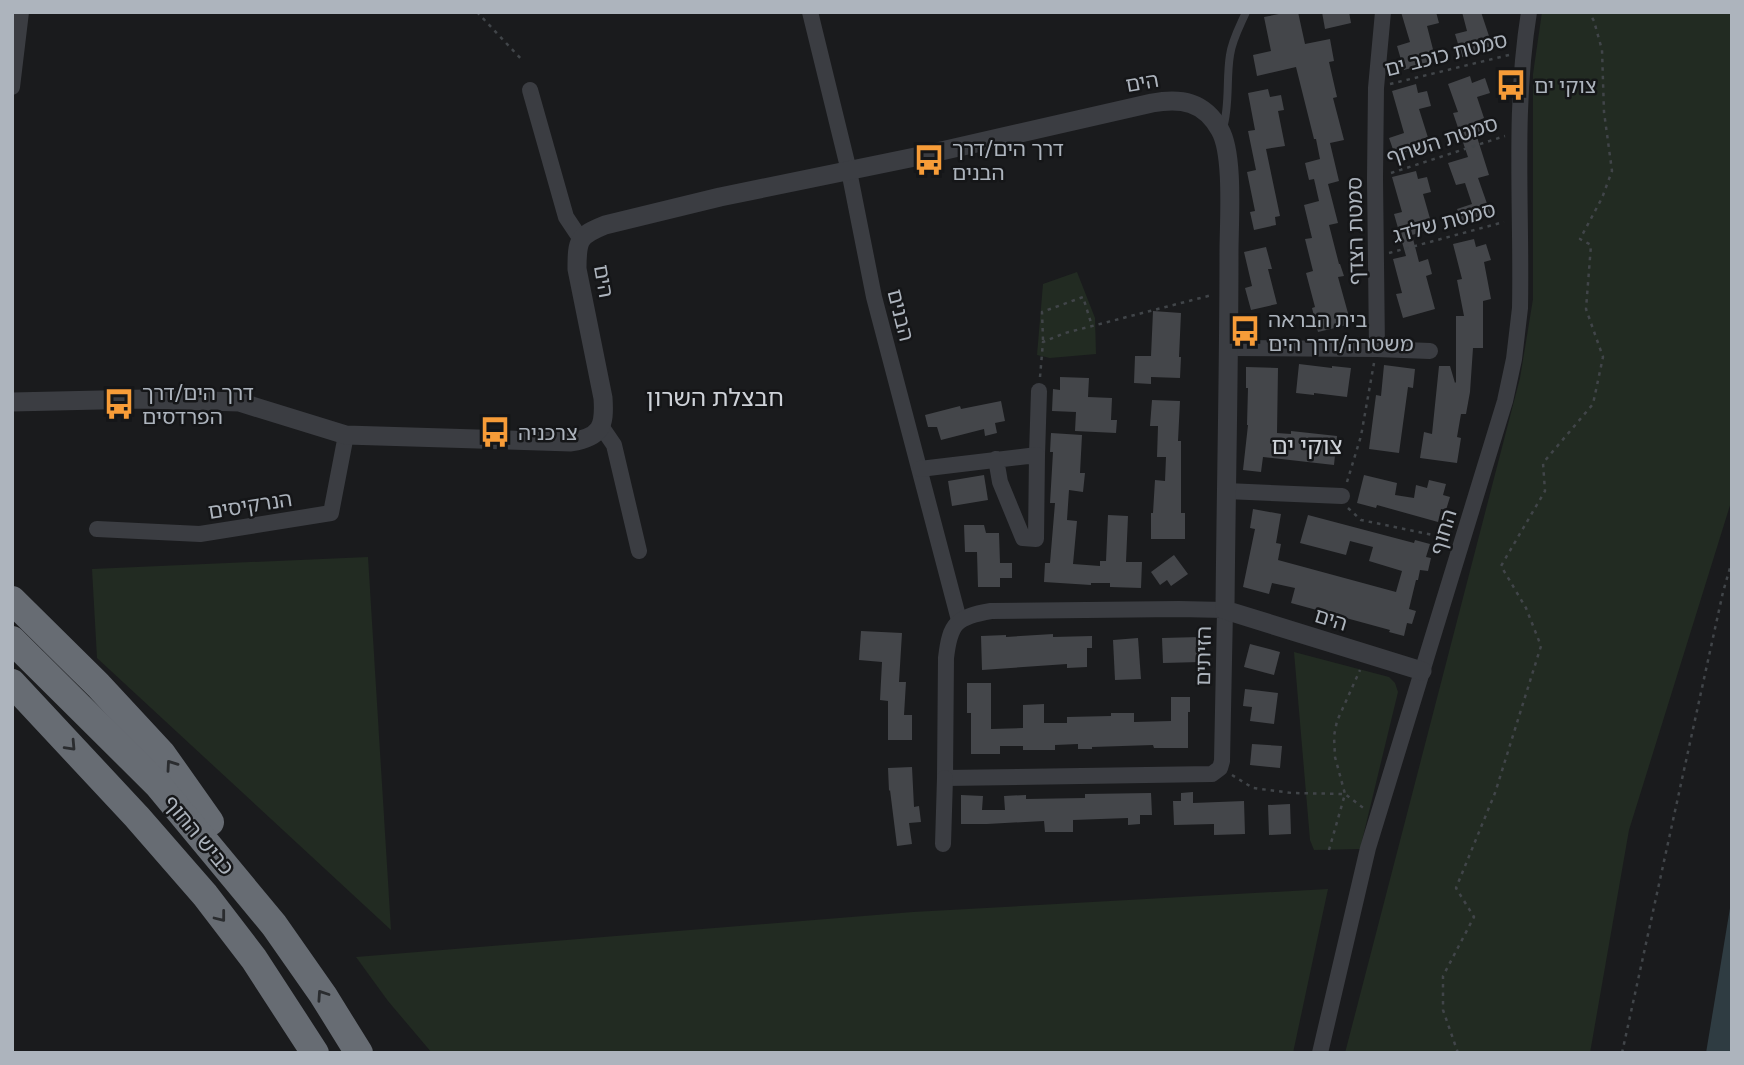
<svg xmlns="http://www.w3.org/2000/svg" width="1744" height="1065" font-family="Figtree,'Noto Sans Hebrew',sans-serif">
<rect width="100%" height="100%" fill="#1a1b1d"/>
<g fill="#222b22">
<polygon points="1542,12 1732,12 1732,499 1629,830 1590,1053 1345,1053 1520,378 1533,299 1533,74"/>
<polygon points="1077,272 1095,318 1096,354 1050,358 1037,355 1043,284"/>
<polygon points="368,557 391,930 97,658 92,569"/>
<polygon points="1294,652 1389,677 1395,683 1398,692 1360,849 1314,850 1310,840"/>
<polygon points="1328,889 1293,1053 432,1053 388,1001 356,957 913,912"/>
</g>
<polygon fill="#2f3c42" points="1732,896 1732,1053 1706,1053"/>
<g fill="#44464a">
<polygon points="1289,12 1298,12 1305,44 1330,39 1334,61 1329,62 1337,97 1333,98 1344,140 1330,143 1339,181 1328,184 1338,223 1329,225 1339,264 1340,264 1344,276 1338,277 1351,324 1318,332 1312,308 1315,307 1306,273 1313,271 1305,239 1312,238 1304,205 1319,201 1314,179 1309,180 1305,163 1320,159 1316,139 1314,139 1296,67 1257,76 1253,55 1271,51 1264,17"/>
<polygon points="1322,12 1349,12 1351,23 1325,29"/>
<polygon points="1401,12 1436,12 1439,23 1427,26 1436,61 1404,70 1397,46 1410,42"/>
<polygon points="1462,12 1481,12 1493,48 1462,57 1455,34 1467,31"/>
<polygon points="1470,76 1472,83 1485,78 1490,93 1477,97 1484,118 1477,121 1482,136 1477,137 1489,175 1478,178 1491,215 1462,225 1457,209 1472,204 1465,183 1456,185 1448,163 1468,157 1453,113 1458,112 1448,84"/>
<polygon points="1416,84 1418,93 1427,91 1431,106 1419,109 1430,144 1395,155 1389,138 1404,133 1392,91"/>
<polygon points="1268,89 1270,97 1281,95 1284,110 1278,111 1285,146 1266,149 1280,216 1275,217 1276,225 1254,230 1250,212 1255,211 1247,172 1256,170 1248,131 1255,130 1248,93"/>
<polygon points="1416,171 1418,179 1427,177 1431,192 1423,194 1433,229 1412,235 1419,262 1428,259 1432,274 1426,276 1435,309 1403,318 1396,294 1402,293 1393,259 1406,256 1394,214 1402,212 1392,177"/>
<polygon points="1474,239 1476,247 1486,244 1491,260 1484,262 1491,299 1483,301 1483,348 1473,348 1470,392 1466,414 1461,414 1457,437 1461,438 1457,463 1420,458 1424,432 1432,434 1439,366 1450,366 1455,383 1456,382 1456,316 1464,316 1457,280 1462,279 1453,244"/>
<polygon points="1266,247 1272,269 1268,269 1277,304 1251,310 1245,288 1252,286 1244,252"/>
<polygon points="1153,311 1181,313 1179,357 1181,357 1180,378 1151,377 1151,384 1134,383 1135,356 1151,356"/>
<polygon points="1299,364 1332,368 1332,366 1351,368 1347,397 1314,393 1314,395 1296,393"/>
<polygon points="1384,365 1415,369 1413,388 1408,387 1399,453 1369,449 1376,395 1381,396"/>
<polygon points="1246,367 1278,368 1277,433 1291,434 1291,431 1337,436 1334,465 1263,457 1261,472 1243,470 1248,425 1247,425 1248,388 1246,388"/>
<polygon points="1060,377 1089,378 1088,397 1112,398 1111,420 1117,420 1116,433 1075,431 1076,412 1052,411 1053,389 1060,390"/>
<polygon points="1152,400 1180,401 1178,441 1181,441 1181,513 1185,513 1185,539 1151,539 1151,513 1153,513 1155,480 1165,481 1166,457 1157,457 1158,426 1150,426"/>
<polygon points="1001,401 1005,421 995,423 997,433 985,436 984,429 941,440 937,427 928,427 925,415 960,406 961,409"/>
<polygon points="1051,433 1082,435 1080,473 1085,473 1083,492 1069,490 1067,520 1077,521 1073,564 1100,566 1100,561 1106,561 1108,515 1128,516 1126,562 1142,562 1141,588 1110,587 1110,583 1091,583 1091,585 1044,582 1045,563 1050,563 1055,503 1050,503 1053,452 1050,452"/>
<polygon points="984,475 988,500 952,506 948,481"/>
<polygon points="1364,475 1397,483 1395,495 1414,498 1416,485 1427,488 1429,480 1446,484 1443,495 1450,497 1446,510 1441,509 1438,522 1377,505 1376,508 1357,503"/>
<polygon points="1253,509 1281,514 1276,543 1281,544 1278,560 1396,592 1402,571 1369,561 1373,547 1350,541 1346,555 1300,543 1308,515 1414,543 1415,540 1430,544 1426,557 1431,558 1428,571 1420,570 1418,580 1416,580 1409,609 1416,611 1412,624 1407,623 1404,636 1389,632 1390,630 1291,603 1295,588 1272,583 1269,594 1243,587 1255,529 1250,528"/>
<polygon points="964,525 984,525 986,533 999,533 1000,563 1012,563 1012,578 1000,578 1000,587 978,587 977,552 965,552"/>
<polygon points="1174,555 1188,574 1171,586 1167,580 1160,585 1151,572"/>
<polygon points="861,631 902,633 899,682 906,682 904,715 912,715 912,740 888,740 888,701 880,700 882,662 859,660"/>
<polygon points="1053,634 1053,637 1092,636 1092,648 1087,648 1087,667 1067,668 1067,664 982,670 981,636 1006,635 1006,637"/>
<polygon points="1200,637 1200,662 1163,663 1162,638"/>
<polygon points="1138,638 1141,679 1115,680 1113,640"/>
<polygon points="1250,644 1280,652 1274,675 1244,667"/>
<polygon points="967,683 991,683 991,729 1023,728 1023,705 1044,704 1044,723 1067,723 1067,717 1111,716 1111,713 1134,713 1134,722 1171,721 1171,697 1190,697 1190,712 1188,712 1188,748 1154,748 1153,745 1092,747 1092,749 1078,749 1078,744 1055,745 1055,750 1023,750 1023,746 1000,746 1000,754 971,754 971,713 967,713"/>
<polygon points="1245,689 1278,693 1274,724 1250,721 1252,707 1243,706"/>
<polygon points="1252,744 1282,746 1280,768 1250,765"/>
<polygon points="912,767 914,807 919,806 921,822 909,823 912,844 897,846 890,790 889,791 888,768"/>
<polygon points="1193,792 1193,803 1244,801 1245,834 1214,835 1214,824 1174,825 1173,801 1181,801 1181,793"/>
<polygon points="1151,793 1152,815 1140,815 1140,824 1128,825 1128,818 1073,820 1073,832 1045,832 1044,821 987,824 961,824 961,795 983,796 982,810 1005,810 1004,796 1026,795 1026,799 1085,798 1085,794"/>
<polygon points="1290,804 1291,834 1269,835 1268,805"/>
</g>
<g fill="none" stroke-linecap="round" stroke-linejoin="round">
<g stroke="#414549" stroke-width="2.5" stroke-dasharray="3.5 5" stroke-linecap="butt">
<polyline points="477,12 523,61"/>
<polyline points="1390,84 1509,55"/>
<polyline points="1391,173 1505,136"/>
<polyline points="1389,253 1504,222"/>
<polyline points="1043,340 1042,312 1083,297 1092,326"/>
<polyline points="1040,377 1043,342 1065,333 1212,295"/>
<polyline points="1347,482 1361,436 1374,363"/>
<polyline points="1348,508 1361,520 1447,538"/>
<polyline points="1232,775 1253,788 1292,793 1345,794 1366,810"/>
<polyline points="1329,850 1345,794 1335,757 1334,736 1337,721 1360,670"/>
<polyline points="1458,1053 1443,1010 1443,976 1474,917 1456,888 1495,793 1541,646 1526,608 1501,566 1545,491 1543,463 1593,404 1603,357 1586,309 1591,245 1580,239 1602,198 1612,171 1604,112 1602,50 1594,21 1589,12"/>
<polyline points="1622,1053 1723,592 1732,561"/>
</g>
<path stroke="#3b3d42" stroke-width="8" d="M1223,128C1230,105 1226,79 1230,55C1232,40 1240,26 1246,12"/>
<g stroke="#3b3d42" stroke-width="16">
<polyline points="810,12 849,171 874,297 959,620"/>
<polyline points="12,87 21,12"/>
<polyline points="530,90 566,217 580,238"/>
<polyline points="1229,348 1377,349 1430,351"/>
<polyline points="1377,349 1375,178 1376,88 1383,12"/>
<polyline points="601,426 614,445 639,551"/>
<polyline points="1037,455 1039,391"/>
<polyline points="920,469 1037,455 1036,539 1023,538 1000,482 996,459"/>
<polyline points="1226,491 1342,496"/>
<polyline points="97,529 200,534 331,513 346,435"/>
<path d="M1179,609L1225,610L1222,761L1220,768L1212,774L945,778L946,658C950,623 956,617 991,611Z"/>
<polyline points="943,844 945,778"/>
<path d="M1320,1053L1368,848L1505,401L1514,359L1520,308C1522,209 1513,110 1529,12"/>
</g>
<path stroke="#3b3d42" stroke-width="19" d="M12,402L144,399L239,402L346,435L571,442C601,437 605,427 603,398L577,269C577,240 578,236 605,225L720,197L915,157L1152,103C1181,98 1204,101 1220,130C1234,154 1229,222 1229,252C1229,371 1226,490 1225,610L1422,671"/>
<g stroke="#676c73" stroke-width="28">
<polyline points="12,600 98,685 162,754 210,822"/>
<polyline points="12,640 158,785 274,925 323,995 359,1053"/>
<polyline points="12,683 137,817 205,895 254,959 315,1053"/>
</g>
</g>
<defs><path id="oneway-chevron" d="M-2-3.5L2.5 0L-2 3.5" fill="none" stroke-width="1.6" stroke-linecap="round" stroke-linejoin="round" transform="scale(1.75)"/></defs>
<g stroke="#2a2c2f">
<use href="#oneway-chevron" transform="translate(71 746) rotate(47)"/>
<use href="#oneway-chevron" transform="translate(171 765) rotate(-125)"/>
<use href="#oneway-chevron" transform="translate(221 917) rotate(52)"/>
<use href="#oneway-chevron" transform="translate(322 995) rotate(-124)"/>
</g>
<defs>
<symbol id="bus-bare" viewBox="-9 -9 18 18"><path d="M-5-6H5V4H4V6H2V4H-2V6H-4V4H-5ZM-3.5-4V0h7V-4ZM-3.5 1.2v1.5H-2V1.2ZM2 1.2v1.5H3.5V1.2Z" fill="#f79c38" stroke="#151618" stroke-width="2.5" paint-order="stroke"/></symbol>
</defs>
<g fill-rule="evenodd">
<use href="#bus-bare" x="1489" y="63" width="44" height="44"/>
<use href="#bus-bare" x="907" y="138" width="44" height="44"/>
<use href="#bus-bare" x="1223" y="309" width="44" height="44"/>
<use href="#bus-bare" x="97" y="382" width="44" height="44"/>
<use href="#bus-bare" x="473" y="410" width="44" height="44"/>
</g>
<g text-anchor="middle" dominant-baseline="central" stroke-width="5" stroke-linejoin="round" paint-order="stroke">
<g font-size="21" fill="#adb4bd" stroke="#151618">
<text transform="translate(1446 54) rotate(-14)">סמטת כוכב ים</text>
<text transform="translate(1142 82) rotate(-10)">הים</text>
<text transform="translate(1442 140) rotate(-18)">סמטת השחף</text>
<text transform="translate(1444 222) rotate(-15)">סמטת שלדג</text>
<text transform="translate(1355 231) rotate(-91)">סמטת הצדף</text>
<text transform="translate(604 281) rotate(80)">הים</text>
<text transform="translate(901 315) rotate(76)">הבנים</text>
<text transform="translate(250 505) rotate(-9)">הנרקיסים</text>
<text transform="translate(1443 532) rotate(-73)">החוף</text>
<text transform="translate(1331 619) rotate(17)">הים</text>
<text transform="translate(1203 656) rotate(-89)">הזיתים</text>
<text transform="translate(199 835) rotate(50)">כביש החוף</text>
</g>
<g font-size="21" fill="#adb4bd" stroke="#151618" text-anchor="start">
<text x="1534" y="85">צוקי ים</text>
<text x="952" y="148">דרך הים/דרך<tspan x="952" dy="24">הבנים</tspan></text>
<text x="1268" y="319">בית הבראה<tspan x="1268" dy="24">משטרה/דרך הים</tspan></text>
<text x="142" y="392">דרך הים/דרך<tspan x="142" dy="24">הפרדסים</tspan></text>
<text x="518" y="432">צרכניה</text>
</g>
<g font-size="24" fill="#ced2d8" stroke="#151618">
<text x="715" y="397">חבצלת השרון</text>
<text x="1307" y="445">צוקי ים</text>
</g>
</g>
<rect width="1744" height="1065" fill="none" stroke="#adb4bd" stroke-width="28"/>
</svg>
